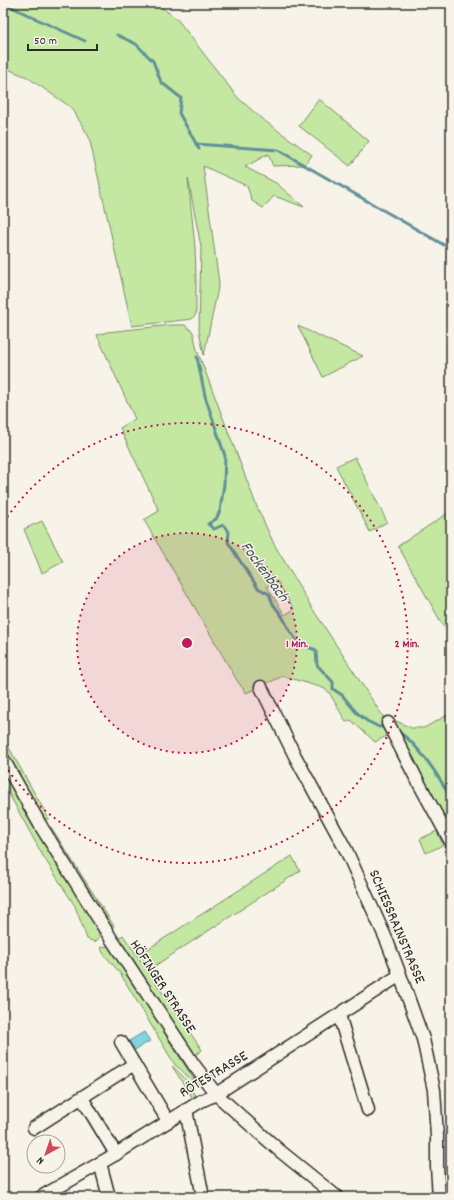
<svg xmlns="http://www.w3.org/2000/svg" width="454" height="1200" font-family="Dekko,sans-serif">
<rect width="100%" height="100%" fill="#f7f3e8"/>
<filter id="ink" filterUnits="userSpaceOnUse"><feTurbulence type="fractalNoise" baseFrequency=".025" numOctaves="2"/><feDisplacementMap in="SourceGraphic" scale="8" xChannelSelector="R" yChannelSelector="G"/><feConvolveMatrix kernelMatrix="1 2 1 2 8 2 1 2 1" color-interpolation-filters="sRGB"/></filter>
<g filter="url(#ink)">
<g fill="#c4e8a2" stroke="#788a66" fill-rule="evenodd">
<polygon points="3,3 156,3 177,19 238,98 262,119 312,155 305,165 273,166 268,154 245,167 276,183 304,207 274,196 263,208 252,201 247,186 203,166 219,283 204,355 199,330 201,247 188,178 195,247 196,278 196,314 192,319 132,326 89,137 72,108 27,77 3,67"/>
<polygon points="319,99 369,141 350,166 299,126"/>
<path d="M171,325H185L193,332L197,350L207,376L257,507L274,544L312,608L384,718L386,722L381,725L387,736L375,742L351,720L346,722L329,692L323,688L283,676L246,693L238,682L144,520L159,511L120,428L135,419L97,335L107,332ZM277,581L294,609L285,615L267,587Z"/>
<polygon points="298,326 363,356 323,377"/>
<polygon points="355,457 387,522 370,532 336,466"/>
<polygon points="451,511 451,637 441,622 398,546"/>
<polygon points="42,521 63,562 42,573 24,529"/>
<polygon points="451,713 451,826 450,827 390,718 411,728 424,728"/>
<polygon points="3,737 49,819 43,819 3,748"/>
<polygon points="3,768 99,932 99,938 95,942 87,939 75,906 43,856 3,783"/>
<polygon points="51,827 114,926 111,926 79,880 49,831"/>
<polygon points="437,831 443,845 426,853 420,839"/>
<polygon points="292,856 300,871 150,969 140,954"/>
<polygon points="123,935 202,1050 195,1055 119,938"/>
<path d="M109,946L148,1003L168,1039L199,1087C190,1080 184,1071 175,1065L120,973L103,953L101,947Z"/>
<path d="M172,1066C184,1076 188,1082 195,1096L193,1099Z"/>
</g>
<polygon fill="#83d3df" stroke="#609097" points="144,1032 150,1041 135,1050 129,1041"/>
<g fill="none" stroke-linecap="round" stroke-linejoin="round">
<g stroke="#609097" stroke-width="3">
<polyline points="4,3 32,17 85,41"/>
<polyline points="117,35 136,44 153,61 161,82 181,98 179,113 199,149"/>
<polyline points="196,144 278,150 451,249"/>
<polyline points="197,357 205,396 225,456 224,484 220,511 216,519 208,524 214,529 223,525 229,532 228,542 240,561 258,588 269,594 273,604 282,616 290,631 299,644 316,650 317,665 333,682 333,689 342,695 356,712 367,721 379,727 386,727"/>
<path d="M397,731C417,742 441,779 451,799"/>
</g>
<defs>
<g id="minor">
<polyline points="261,687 295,756 346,850 387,941 400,975 423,1039 434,1090 437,1136 437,1166 439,1197"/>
<polyline points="388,723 415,776 451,842"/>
<polyline points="3,759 42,828 110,937 194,1065 216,1094 236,1112 280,1151 337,1197"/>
<polyline points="339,1015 368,1110"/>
<polyline points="121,1042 168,1121"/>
<polyline points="82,1098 116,1154"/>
<polyline points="186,1110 203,1197"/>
<polyline points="34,1128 134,1064"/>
<polyline points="100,1163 109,1197"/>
<polyline points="41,1197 116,1154 201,1101 216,1094 400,975"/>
</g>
</defs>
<use href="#minor" stroke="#2b2b2b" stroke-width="15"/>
<use href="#minor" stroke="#f7f3e8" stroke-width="12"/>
</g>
</g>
<circle cx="187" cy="643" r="110" fill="#c2185b" fill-opacity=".12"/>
<g fill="none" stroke="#c2185b" stroke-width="2" stroke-dasharray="2 4">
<circle cx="187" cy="643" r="110"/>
<path d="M4 522A220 220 0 1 1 4 764"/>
</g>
<g text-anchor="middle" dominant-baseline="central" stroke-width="3" stroke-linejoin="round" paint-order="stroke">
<g font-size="15" fill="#2b2b2b" stroke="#f7f3e8">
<text transform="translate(396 927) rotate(67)">SCHIESSRAINSTRASSE</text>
<text transform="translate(162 987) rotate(57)">HÖFINGER STRASSE</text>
<text transform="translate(214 1075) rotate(-31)">RÖTESTRASSE</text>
</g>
<g font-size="16" font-style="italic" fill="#415558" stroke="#f7f3e8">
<text transform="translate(264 572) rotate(54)">Fockenbach</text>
</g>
</g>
<circle cx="187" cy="643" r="6" fill="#c2185b" stroke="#f7f3e8" stroke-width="2"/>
<g font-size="12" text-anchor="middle" font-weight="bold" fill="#c2185b" stroke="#f7f3e8" stroke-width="3" stroke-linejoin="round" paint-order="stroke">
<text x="297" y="647">1 Min.</text>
<text x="407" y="647">2 Min.</text>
</g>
<rect width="454" height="1200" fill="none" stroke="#f7f3e8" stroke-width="16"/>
<rect x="8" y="8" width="438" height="1184" fill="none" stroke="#2b2b2b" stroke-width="1.5" filter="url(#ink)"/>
<g transform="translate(46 1154) rotate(220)"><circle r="19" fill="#f7f3e8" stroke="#a5a39c"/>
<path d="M0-3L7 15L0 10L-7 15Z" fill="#d1495b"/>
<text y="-6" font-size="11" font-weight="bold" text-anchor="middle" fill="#2b2b2b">N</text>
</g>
<path d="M28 44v6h69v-6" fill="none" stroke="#2b2b2b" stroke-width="2"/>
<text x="34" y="44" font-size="12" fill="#2b2b2b" stroke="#f7f3e8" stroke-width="3" paint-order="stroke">50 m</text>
</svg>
